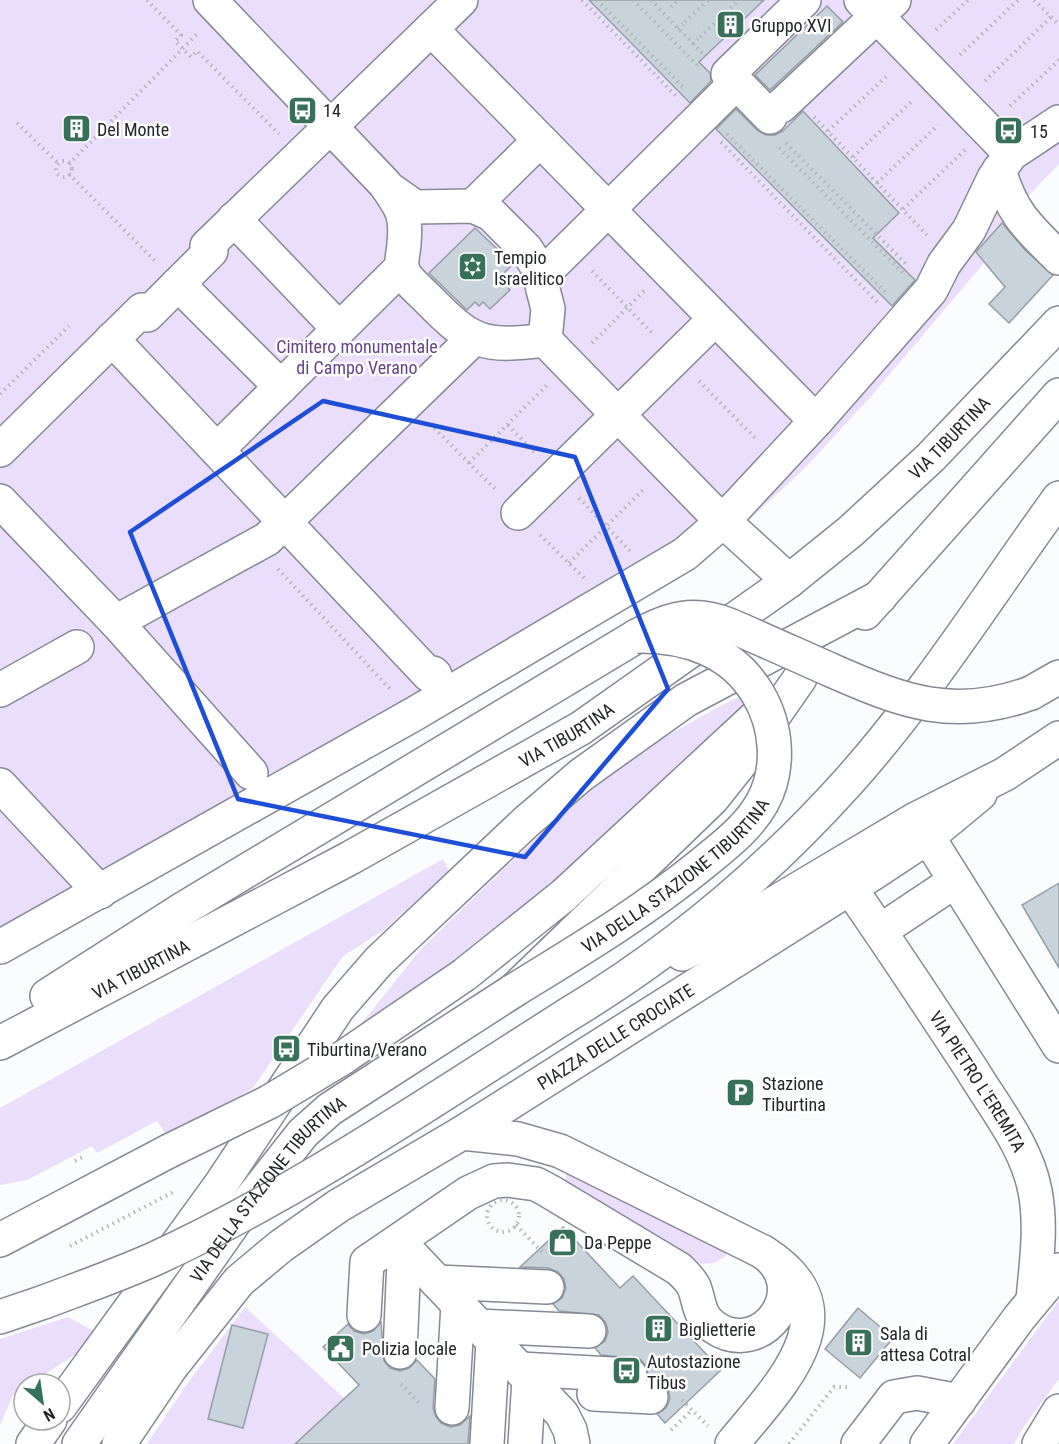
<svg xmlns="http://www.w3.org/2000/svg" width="1059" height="1444" font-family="'Roboto Condensed',sans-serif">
<rect width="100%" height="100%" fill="#fbfcfe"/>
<g fill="#ebddfc">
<polygon points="0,0 1059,0 1059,164 1003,222 1011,231 873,394 805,468 703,563 476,698 0,966"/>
<polygon points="773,681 509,923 454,967 358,1028 421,949 569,806 615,768 663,738 722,705"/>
<polygon points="443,859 449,871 384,930 343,956 253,1088 168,1137 157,1121 97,1153 92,1146 27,1180 0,1185 0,1108"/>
<polygon points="566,1168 727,1252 726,1256 714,1263 701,1264 565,1182"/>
<polygon points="1059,1300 1059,1379 1024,1426 1014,1444 953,1444"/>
<polygon points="245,1307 394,1444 147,1444 185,1387"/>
<polygon points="68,1317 103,1336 30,1384 24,1384 24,1388 13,1395 0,1425 0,1339"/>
</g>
<g fill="#c8d3dc" stroke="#949ea6" stroke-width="1.5">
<polygon points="589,0 764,0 699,62 710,73 711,81 690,103"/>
<polygon points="827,6 843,22 770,90 755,75"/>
<polygon points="736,109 757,130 766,135 775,135 783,131 803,111 899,213 873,238 915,280 892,306 716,129"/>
<polygon points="1002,223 1025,250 1053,275 1009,323 989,304 1005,287 976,252"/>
<polygon points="475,228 513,264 504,273 508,277 503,282 510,290 490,309 483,302 479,306 475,302 467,310 429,273"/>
<polygon points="1059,883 1059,968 1022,905"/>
<polygon points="563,1227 620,1288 633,1276 721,1370 665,1423 657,1414 666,1408 670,1399 668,1389 662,1382 648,1378 647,1367 640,1359 601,1355 595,1348 605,1341 608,1332 606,1323 599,1315 559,1311 553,1304 562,1298 566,1288 564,1279 558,1272 548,1268 520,1267"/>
<polygon points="858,1308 893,1338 860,1378 825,1349"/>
<polygon points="381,1322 384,1361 390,1368 400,1371 409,1368 417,1360 435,1379 433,1408 436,1417 441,1423 450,1427 460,1425 470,1416 468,1444 295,1444 359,1385 323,1347 348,1324 354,1331 364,1334 373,1331"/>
<polygon points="232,1325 268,1334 243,1428 208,1419"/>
</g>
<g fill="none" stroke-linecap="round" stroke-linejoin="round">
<defs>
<g id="minor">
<path d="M210,0L385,184C401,207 407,214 404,243C404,250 401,259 402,266C403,277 419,290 427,298C471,343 482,348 545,340L709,508L789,581"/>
<polyline points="861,0 1011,154"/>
<polyline points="431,29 816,421"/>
<polyline points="781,106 894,0"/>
<polyline points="770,117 728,74 804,0"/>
<path d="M999,170C1012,214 1028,227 1059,258"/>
<polyline points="388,188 415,207 473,206 491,214 526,249 537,266 548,309 545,340"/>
<polyline points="473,206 540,140"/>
<polyline points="234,219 339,329"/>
<polyline points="540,277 736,83"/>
<polyline points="178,284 281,387"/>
<polyline points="112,339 429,675 433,673 435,675"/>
<polyline points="0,450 142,310 147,315 211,251 207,246 461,0"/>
<polyline points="217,450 402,267"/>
<polyline points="0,501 116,622 251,773"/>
<polyline points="518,513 715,319"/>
<polyline points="865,613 1059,395"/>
<polyline points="116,622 267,539 474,338"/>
<polyline points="0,690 77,647"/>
<polyline points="0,785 100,892"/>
<polyline points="928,837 1059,1046"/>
<path id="s1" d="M850,888C892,948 932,1009 972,1070C995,1108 1027,1147 1035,1191C1042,1227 1036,1265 1033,1300"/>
<polyline points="880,931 955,881"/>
<polyline points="0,947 414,714 685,554 723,521 816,421 931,290 944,264 969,230 994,178 1011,154 1059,122"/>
<polyline points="464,975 564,895 758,715"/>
<path d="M462,1133L518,1139L560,1151L763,1252C858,1311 779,1386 732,1444"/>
<polyline points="0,1240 169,1151"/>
<polyline points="405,1248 562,1414 570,1430 573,1444"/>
<polyline points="437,1282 547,1287"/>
<path d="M364,1315L367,1262L468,1193L494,1181L508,1180L536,1184L549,1191L679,1269C684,1274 690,1279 694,1287C700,1302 698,1316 714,1327C762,1360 815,1288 763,1252"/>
<polyline points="479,1326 589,1331"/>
<polyline points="400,1352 405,1237"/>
<polyline points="520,1369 630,1375"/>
<polyline points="594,1394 651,1397"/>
<polyline points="60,1406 221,1184 338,1008 379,961 526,822 581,775 686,700 880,597"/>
<polyline points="452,1408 458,1304"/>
<polyline points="33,1444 50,1420"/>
<path id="s2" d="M79,1444L247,1204L303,1133L330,1109L513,991L712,799L743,760L800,678"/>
<path id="s3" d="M119,1444L171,1367L239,1281L281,1246L338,1206L462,1133L872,874L928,837L980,794"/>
<polyline points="487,1444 493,1341"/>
<polyline points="525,1444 529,1378"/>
<polyline points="858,1444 894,1397 917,1393 959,1401"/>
<polyline points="927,1444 1019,1318 1059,1270"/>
<polyline points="1039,1444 1059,1411"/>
</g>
<g id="major">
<polyline points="1031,693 1059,677"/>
<polyline points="682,954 731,929 916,819 1005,774 1059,738"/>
<polyline points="47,996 183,909 637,636"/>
<path d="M569,1014C672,952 767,872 848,782C926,695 990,593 1059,498"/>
<path id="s4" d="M0,1043L350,858L581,728L789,581L851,531L931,457L1059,323"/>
<polyline points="0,1317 44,1302"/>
</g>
</defs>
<use href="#minor" stroke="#848994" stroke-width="36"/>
<use href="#major" stroke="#848994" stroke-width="36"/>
<g stroke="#b3b5b7" stroke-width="4" stroke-dasharray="1.5 4.5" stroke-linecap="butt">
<polyline points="147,0 181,35 175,41 191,57 197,51 279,134"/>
<polyline points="582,0 678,98"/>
<polyline points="597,0 685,89"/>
<polyline points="633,0 698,66"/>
<polyline points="651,0 705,56"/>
<polyline points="1034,0 1059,25"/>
<polyline points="671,7 679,0"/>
<polyline points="685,22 708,0"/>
<polyline points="678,29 683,24"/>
<polyline points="936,30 968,0"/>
<polyline points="700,37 738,1"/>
<polyline points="693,44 698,39"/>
<polyline points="960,55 1018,0"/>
<polyline points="985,81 1051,17"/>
<polyline points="1010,106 1059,60"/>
<polyline points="814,117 927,235"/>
<polyline points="17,123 59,164"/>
<polyline points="828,131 889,74"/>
<polyline points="727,134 887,294"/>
<polyline points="721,142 877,302"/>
<polyline points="786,143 908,266"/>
<polyline points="779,148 903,273"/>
<polyline points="853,157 913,100"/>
<circle cx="64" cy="169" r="8"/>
<polyline points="69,164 199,32"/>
<polyline points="69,174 155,261"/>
<polyline points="877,183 938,125"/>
<polyline points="903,209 965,150"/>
<polyline points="592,271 654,335"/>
<polyline points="592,343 644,291"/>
<polyline points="699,381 757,440"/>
<polyline points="0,394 69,326"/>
<polyline points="430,424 497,491"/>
<polyline points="508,425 534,452"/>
<polyline points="469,463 547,385"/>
<polyline points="579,498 630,551"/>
<polyline points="540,535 584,578"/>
<polyline points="569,563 645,488"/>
<polyline points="278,569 391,690"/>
<polyline points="75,1161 83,1157"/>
<circle cx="503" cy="1216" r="16"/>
<polyline points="516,1225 545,1255"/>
<polyline points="70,1246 175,1191"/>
<polyline points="401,1384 420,1404"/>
<polyline points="682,1400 708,1426"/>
<polyline points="671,1430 692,1410"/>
<polyline points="789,1444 834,1387 851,1387"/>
</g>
<use href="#minor" stroke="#fff" stroke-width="33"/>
<use href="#major" stroke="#fff" stroke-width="33"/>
<defs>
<g id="minor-bridge">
<path id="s5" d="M513,991C578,951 643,912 702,864C724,846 748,828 762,803C781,769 777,726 758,694C732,650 685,635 637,636"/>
<polyline points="169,1151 269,1102 344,1057 464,975"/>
</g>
<g id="major-bridge">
<path d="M637,636C669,618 694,611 729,625C764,640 799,656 833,671C904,702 954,721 1031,693"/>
<path d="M44,1302C81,1288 118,1275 154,1259C298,1193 436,1098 569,1014"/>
</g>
</defs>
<use href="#minor-bridge" stroke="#848994" stroke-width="36" stroke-linecap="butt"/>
<use href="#major-bridge" stroke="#848994" stroke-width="36" stroke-linecap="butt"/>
<use href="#minor-bridge" stroke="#fff" stroke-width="33"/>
<use href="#major-bridge" stroke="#fff" stroke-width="33"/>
</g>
<path fill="none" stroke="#1d4ed8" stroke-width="4.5" stroke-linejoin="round" d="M323,401L575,457L668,689L525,857L238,799L130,532Z"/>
<defs>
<symbol id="building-square" viewBox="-11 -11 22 22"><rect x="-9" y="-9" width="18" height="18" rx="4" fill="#387159" stroke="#fff"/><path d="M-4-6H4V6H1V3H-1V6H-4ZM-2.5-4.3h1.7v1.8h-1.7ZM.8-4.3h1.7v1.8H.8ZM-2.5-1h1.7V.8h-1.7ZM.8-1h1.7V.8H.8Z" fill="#fff"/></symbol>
<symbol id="bus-square" viewBox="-11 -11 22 22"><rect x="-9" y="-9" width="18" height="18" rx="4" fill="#387159" stroke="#fff"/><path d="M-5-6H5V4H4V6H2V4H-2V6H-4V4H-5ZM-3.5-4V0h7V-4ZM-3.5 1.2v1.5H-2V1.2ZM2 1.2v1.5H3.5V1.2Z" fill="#fff"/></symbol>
<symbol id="synagogue-square" viewBox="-11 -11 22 22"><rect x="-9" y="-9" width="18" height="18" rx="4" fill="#387159" stroke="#fff"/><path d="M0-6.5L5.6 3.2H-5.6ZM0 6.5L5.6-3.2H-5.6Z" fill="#fff"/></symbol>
<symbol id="parking-square" viewBox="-11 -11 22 22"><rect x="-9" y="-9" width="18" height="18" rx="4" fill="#387159" stroke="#fff"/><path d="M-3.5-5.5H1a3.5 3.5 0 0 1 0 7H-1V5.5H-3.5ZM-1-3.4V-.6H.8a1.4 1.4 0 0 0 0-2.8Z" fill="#fff"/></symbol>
<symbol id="shop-square" viewBox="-11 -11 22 22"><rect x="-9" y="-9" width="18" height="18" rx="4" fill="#387159" stroke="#fff"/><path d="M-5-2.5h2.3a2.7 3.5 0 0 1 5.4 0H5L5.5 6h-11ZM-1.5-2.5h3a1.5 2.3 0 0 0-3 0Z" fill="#fff"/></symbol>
<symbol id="civic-square" viewBox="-11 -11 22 22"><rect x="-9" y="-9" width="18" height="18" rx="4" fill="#387159" stroke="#fff"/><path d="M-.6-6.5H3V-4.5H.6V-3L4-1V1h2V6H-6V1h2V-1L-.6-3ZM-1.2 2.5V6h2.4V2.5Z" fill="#fff"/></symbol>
</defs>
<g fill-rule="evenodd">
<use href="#building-square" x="714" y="8" width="33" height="33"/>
<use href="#bus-square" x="286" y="94" width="33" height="33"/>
<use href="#building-square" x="60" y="112" width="33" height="33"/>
<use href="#bus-square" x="992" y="114" width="33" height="33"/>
<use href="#synagogue-square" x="456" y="250" width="33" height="33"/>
<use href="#bus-square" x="270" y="1032" width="33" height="33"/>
<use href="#parking-square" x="724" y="1076" width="33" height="33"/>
<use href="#shop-square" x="546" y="1226" width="33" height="33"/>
<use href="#building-square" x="642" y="1312" width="33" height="33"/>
<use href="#building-square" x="842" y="1326" width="33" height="33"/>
<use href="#civic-square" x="324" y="1332" width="33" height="33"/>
<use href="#bus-square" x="610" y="1354" width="33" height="33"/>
</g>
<g text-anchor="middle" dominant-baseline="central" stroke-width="5" stroke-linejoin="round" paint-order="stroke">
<g font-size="18" fill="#232529" stroke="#fff" text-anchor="start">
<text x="751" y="25">Gruppo XVI</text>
<text x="323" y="110">14</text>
<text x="97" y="129">Del Monte</text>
<text x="1030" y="131">15</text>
<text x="494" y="257">Tempio<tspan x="494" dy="21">Israelitico</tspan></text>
<text x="307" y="1049">Tiburtina/Verano</text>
<text x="762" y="1083">Stazione<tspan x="762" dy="21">Tiburtina</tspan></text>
<text x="584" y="1242">Da Peppe</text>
<text x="679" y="1329">Biglietterie</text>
<text x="880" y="1333">Sala di<tspan x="880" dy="21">attesa Cotral</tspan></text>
<text x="362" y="1348">Polizia locale</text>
<text x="647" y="1361">Autostazione<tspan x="647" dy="21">Tibus</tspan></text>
</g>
<g font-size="18" fill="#654387" stroke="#fff">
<text x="357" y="346">Cimitero monumentale<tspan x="357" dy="21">di Campo Verano</tspan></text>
</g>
<g font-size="18" fill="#232529" stroke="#fff">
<text stroke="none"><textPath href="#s4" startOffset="1131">VIA TIBURTINA</textPath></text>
<text stroke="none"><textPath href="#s4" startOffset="645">VIA TIBURTINA</textPath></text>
<text stroke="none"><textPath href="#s5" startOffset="200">VIA DELLA STAZIONE TIBURTINA</textPath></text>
<text stroke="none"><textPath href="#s4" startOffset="159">VIA TIBURTINA</textPath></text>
<text stroke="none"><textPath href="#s3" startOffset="652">PIAZZA DELLE CROCIATE</textPath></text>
<text stroke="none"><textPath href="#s1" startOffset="232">VIA PIETRO L'EREMITA</textPath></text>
<text stroke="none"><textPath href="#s2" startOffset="318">VIA DELLA STAZIONE TIBURTINA</textPath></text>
</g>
</g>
<g transform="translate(42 1402) rotate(151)"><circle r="28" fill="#ffffff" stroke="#a7a8a9" stroke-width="1.5"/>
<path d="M0-4.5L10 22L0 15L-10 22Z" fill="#387159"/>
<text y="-9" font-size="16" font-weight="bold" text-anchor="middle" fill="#232529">N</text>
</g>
</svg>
